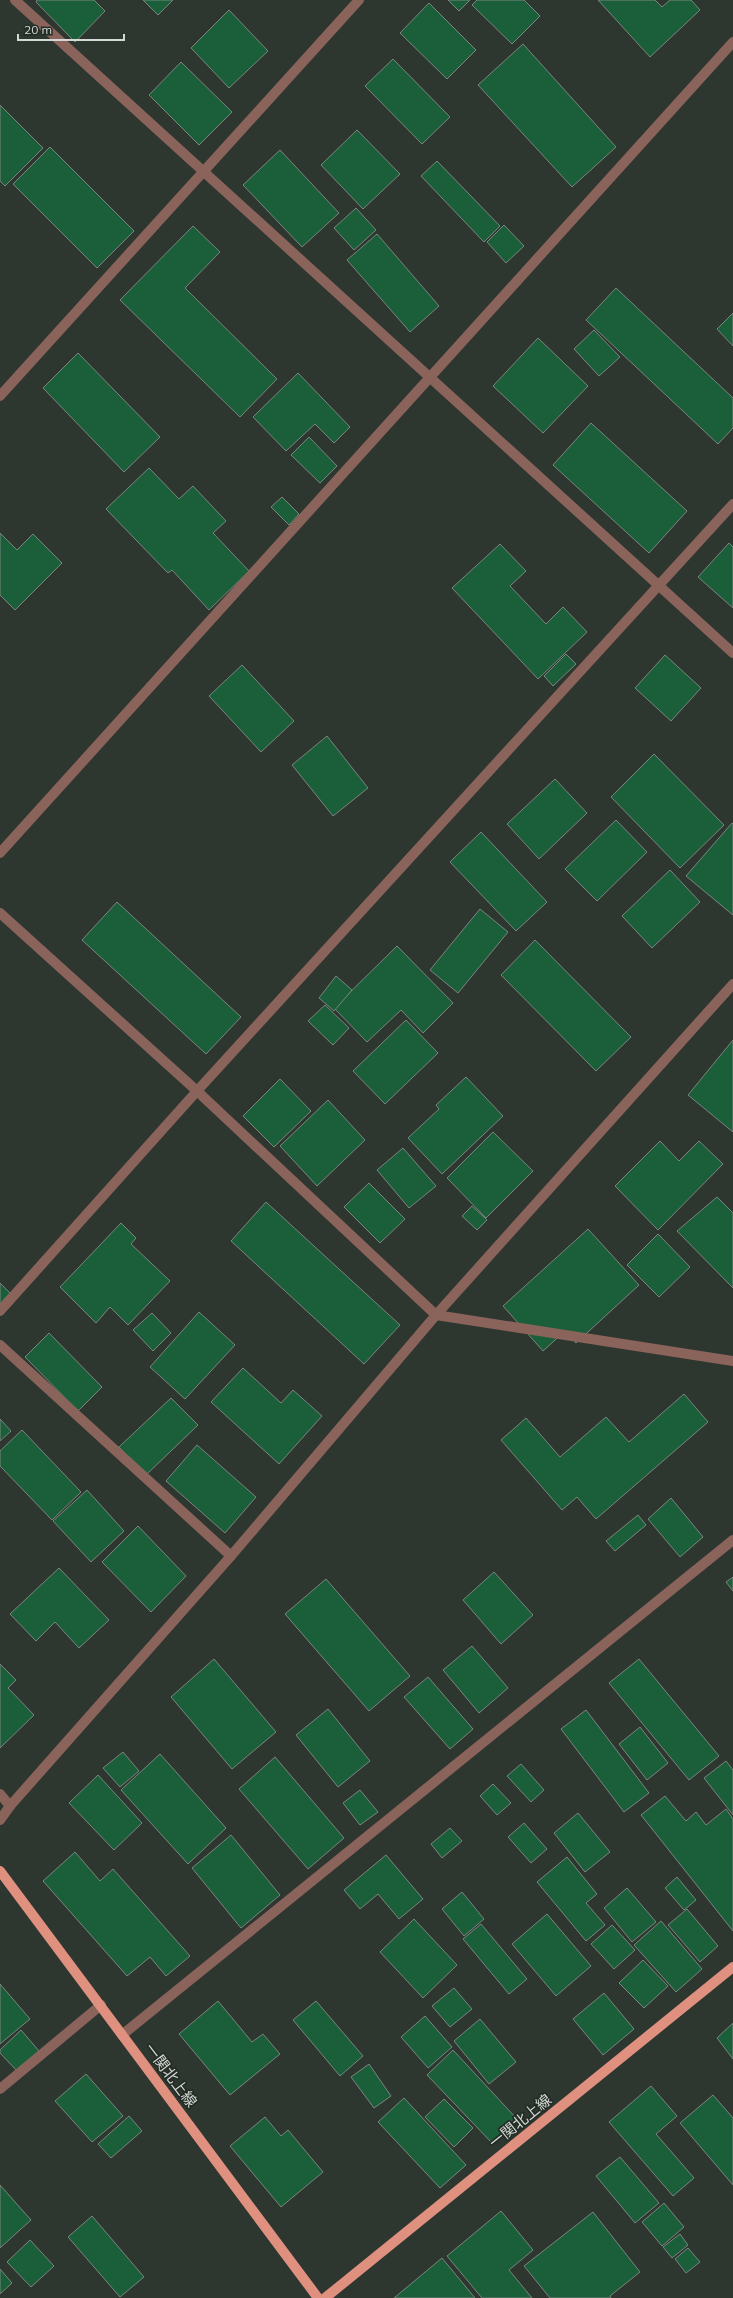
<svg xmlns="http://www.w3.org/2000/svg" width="733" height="2298" font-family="Mulish,'Noto Sans JP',sans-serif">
<rect width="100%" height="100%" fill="#2e3630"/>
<g fill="#1a5f39" stroke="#7c857f">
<polygon points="37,0 94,0 105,11 75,42 36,2"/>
<polygon points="143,0 173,0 158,15"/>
<polygon points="448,0 470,0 459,11"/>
<polygon points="477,0 524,0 540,16 512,44 472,5"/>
<polygon points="598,0 655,0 662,7 670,0 691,0 700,10 650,57"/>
<polygon points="429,3 476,50 447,79 400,33"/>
<polygon points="229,10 268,51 229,88 191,48"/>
<polygon points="523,44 616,147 572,187 478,85"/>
<polygon points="393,59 450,117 422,144 365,86"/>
<polygon points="181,62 232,112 199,145 149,95"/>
<polygon points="0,105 43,148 5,186 0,181"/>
<polygon points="357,130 400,174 363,209 321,165"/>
<polygon points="50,147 134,231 97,268 13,184"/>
<polygon points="280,150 339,213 302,247 243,185"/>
<polygon points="437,161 500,226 484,242 421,176"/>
<polygon points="356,208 376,230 354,250 334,228"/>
<polygon points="504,225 524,246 506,263 487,242"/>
<polygon points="193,226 220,252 185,288 277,379 240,417 120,300"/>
<polygon points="377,234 439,306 410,332 347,260"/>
<polygon points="616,288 733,398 733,428 718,444 586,320"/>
<polygon points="733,313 733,346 717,329"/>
<polygon points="594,330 620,357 599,376 574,349"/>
<polygon points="538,338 588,386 543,433 493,386"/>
<polygon points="78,353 160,437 124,472 43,388"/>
<polygon points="298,373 350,427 334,443 315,424 286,451 253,417"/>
<polygon points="591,423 687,511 649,553 553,465"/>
<polygon points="309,437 337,466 320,483 291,455"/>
<polygon points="149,468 179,499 193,486 226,521 213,533 249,571 209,610 172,570 168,573 106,509"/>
<polygon points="282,497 299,514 289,525 271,507"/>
<polygon points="0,533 17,550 33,534 62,563 15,610 0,595"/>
<polygon points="729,543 733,547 733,608 698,577"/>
<polygon points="500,544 526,571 510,586 546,624 563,607 587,632 538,679 452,588"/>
<polygon points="566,654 576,664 553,686 544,676"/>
<polygon points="665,655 701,688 671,721 635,688"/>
<polygon points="242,665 294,721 261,752 209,696"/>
<polygon points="327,736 368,788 333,816 292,765"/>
<polygon points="654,754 724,825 680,868 611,797"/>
<polygon points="555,779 587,813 539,859 507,824"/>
<polygon points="616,820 647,852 597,901 565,869"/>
<polygon points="732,823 733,824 733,915 686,876"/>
<polygon points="481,832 547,902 516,931 450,862"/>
<polygon points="670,870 700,902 652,948 622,916"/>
<polygon points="117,902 241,1017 206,1054 82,940"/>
<polygon points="480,909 508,932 458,993 430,970"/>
<polygon points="535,940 631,1037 596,1071 501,975"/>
<polygon points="397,946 453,1003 423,1033 401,1010 367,1042 334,1008"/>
<polygon points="336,976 352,990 334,1011 319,998"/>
<polygon points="325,1005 349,1028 333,1045 308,1021"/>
<polygon points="406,1020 438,1053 385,1104 353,1071"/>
<polygon points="733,1040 733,1132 688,1095"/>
<polygon points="466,1077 503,1116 442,1174 408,1138 439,1109 436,1105"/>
<polygon points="280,1079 311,1111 274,1147 243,1116"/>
<polygon points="328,1100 365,1140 317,1186 280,1146"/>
<polygon points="493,1132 533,1171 486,1218 447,1178"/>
<polygon points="660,1141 679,1161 699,1141 723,1164 658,1230 615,1186"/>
<polygon points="403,1148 436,1186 409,1208 377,1170"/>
<polygon points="369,1183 405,1219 380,1243 344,1207"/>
<polygon points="717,1197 733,1213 733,1288 677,1231"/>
<polygon points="266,1202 400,1325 364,1364 231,1241"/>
<polygon points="472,1206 487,1220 477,1230 462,1216"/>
<polygon points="121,1223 136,1238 131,1244 170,1281 128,1325 110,1307 96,1323 60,1287"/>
<polygon points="588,1229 639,1285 576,1343 565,1331 543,1351 503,1306"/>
<polygon points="658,1234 690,1267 659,1297 627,1265"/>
<polygon points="0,1283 10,1293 0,1304"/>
<polygon points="199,1312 235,1345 185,1399 150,1367"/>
<polygon points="152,1313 171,1333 153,1351 133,1330"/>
<polygon points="49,1333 102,1387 78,1411 25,1357"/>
<polygon points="243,1368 281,1403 293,1390 322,1416 279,1464 211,1402"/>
<polygon points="684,1394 708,1422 596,1519 577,1497 562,1510 501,1440 526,1418 560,1457 606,1417 629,1442"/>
<polygon points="171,1398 198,1425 146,1475 119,1447"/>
<polygon points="0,1419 11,1431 0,1441"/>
<polygon points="22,1430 81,1492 52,1520 0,1466 0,1451"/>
<polygon points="197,1445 256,1497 225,1533 166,1481"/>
<polygon points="87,1490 124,1531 91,1562 53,1521"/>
<polygon points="671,1498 703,1537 680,1557 648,1519"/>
<polygon points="638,1515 646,1525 615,1551 606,1541"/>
<polygon points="138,1526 186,1576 151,1612 102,1562"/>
<polygon points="59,1568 109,1620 79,1648 55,1622 36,1641 10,1614"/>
<polygon points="494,1572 533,1615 501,1644 463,1600"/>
<polygon points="733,1577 733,1591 726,1582"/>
<polygon points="326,1579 410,1676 369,1711 285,1614"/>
<polygon points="472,1646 508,1688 479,1713 443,1670"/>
<polygon points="214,1659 276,1732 232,1769 171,1697"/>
<polygon points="639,1659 719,1756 689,1780 609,1683"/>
<polygon points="0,1664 16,1680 8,1688 34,1715 0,1748"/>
<polygon points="428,1677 473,1729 450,1749 404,1697"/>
<polygon points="328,1709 370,1761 338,1787 296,1735"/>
<polygon points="586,1710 649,1793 624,1812 561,1729"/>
<polygon points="640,1727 668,1763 647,1780 619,1744"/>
<polygon points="123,1752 139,1771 120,1787 103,1768"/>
<polygon points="160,1754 226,1828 188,1864 121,1790"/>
<polygon points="275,1757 344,1838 308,1869 239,1789"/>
<polygon points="726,1761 733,1770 733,1815 704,1778"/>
<polygon points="521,1764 544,1790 531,1802 507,1776"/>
<polygon points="98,1775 142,1823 114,1850 69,1803"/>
<polygon points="493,1784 511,1803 497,1815 480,1796"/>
<polygon points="360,1790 378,1812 360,1825 343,1803"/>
<polygon points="665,1796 686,1821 696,1812 706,1825 726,1809 733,1819 733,1931 641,1815"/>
<polygon points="578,1813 610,1852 585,1872 554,1833"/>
<polygon points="524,1823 547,1849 531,1863 508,1837"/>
<polygon points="450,1828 462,1841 442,1858 431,1844"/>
<polygon points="231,1835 280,1895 241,1928 192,1868"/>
<polygon points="75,1852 100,1881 113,1869 190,1956 166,1976 150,1957 127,1976 43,1881"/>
<polygon points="386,1855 423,1899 399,1919 378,1894 360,1909 344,1890"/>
<polygon points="567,1857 597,1894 586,1903 605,1925 586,1941 537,1882"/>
<polygon points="677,1877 696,1900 684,1910 665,1888"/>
<polygon points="627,1888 656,1922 632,1942 604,1908"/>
<polygon points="462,1892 484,1919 464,1936 442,1909"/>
<polygon points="687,1909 718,1946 700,1962 668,1925"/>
<polygon points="547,1914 591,1966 556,1996 512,1944"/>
<polygon points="414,1919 457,1965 423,1998 380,1952"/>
<polygon points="661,1921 702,1969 676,1992 634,1945"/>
<polygon points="481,1924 527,1979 509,1994 463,1939"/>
<polygon points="612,1925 635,1950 614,1969 591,1944"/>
<polygon points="643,1960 668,1986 644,2008 619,1983"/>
<polygon points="0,1984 30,2019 0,2044"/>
<polygon points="454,1988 472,2009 450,2027 432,2006"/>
<polygon points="604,1993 634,2029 603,2055 573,2019"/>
<polygon points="218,2001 252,2042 263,2034 280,2054 230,2095 179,2034"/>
<polygon points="316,2001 363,2056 340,2076 293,2020"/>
<polygon points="425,2016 452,2047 428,2068 401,2037"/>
<polygon points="480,2019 516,2062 489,2084 454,2041"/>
<polygon points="733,2023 733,2059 717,2038"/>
<polygon points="21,2030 39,2051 17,2071 0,2053 0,2050"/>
<polygon points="453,2050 517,2119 492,2143 427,2075"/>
<polygon points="369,2064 391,2096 374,2108 351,2077"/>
<polygon points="86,2074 123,2116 92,2142 55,2101"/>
<polygon points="651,2086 677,2116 656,2134 694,2178 673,2196 609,2122"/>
<polygon points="713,2095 733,2118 733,2185 680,2123"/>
<polygon points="404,2098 466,2165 440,2188 378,2122"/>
<polygon points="444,2099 473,2128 454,2147 425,2117"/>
<polygon points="129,2116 142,2131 111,2158 98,2144"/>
<polygon points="265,2117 281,2136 288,2130 323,2172 281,2207 230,2146"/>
<polygon points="620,2157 659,2203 635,2223 596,2176"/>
<polygon points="0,2185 31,2220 0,2248"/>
<polygon points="664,2203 684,2227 662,2246 642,2222"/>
<polygon points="501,2211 533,2250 509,2270 532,2298 482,2298 447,2256"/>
<polygon points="593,2212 640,2272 610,2296 611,2298 550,2298 524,2266"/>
<polygon points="92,2216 144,2277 120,2297 68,2237"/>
<polygon points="680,2234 688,2245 672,2258 663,2247"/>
<polygon points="30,2240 54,2266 31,2287 7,2262"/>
<polygon points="688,2248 700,2262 686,2273 675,2259"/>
<polygon points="442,2258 475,2298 394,2298"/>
<polygon points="0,2269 12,2283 0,2294"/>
</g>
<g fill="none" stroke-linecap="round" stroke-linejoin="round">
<g stroke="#8a635a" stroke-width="10">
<polyline points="15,0 733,653"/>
<polyline points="0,396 359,0"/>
<polyline points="0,853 733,42"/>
<polyline points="0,913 197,1091 436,1315 733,1361"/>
<polyline points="0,1311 197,1091 733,504"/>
<polyline points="0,1345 231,1556"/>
<polyline points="0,1794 10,1806"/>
<polyline points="0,1820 10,1806 231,1556 436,1315 733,984"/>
<polyline points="122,2035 733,1540"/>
<polyline points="0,2089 101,2005"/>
</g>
<g stroke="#df907f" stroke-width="10">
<polyline points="0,1871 318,2298"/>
<polyline points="325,2298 733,1967"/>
</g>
</g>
<g text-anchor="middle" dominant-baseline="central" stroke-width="3.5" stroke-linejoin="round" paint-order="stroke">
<g font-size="15" fill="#d4d9d5" stroke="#242c26">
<text transform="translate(171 2075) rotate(53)">一関北上線</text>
<text transform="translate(520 2121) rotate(-39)">一関北上線</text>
</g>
</g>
<path d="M18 34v6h106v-6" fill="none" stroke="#d4d9d5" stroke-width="2"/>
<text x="24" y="34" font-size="12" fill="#d4d9d5" stroke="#242c26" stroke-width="3" paint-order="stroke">20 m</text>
</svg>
